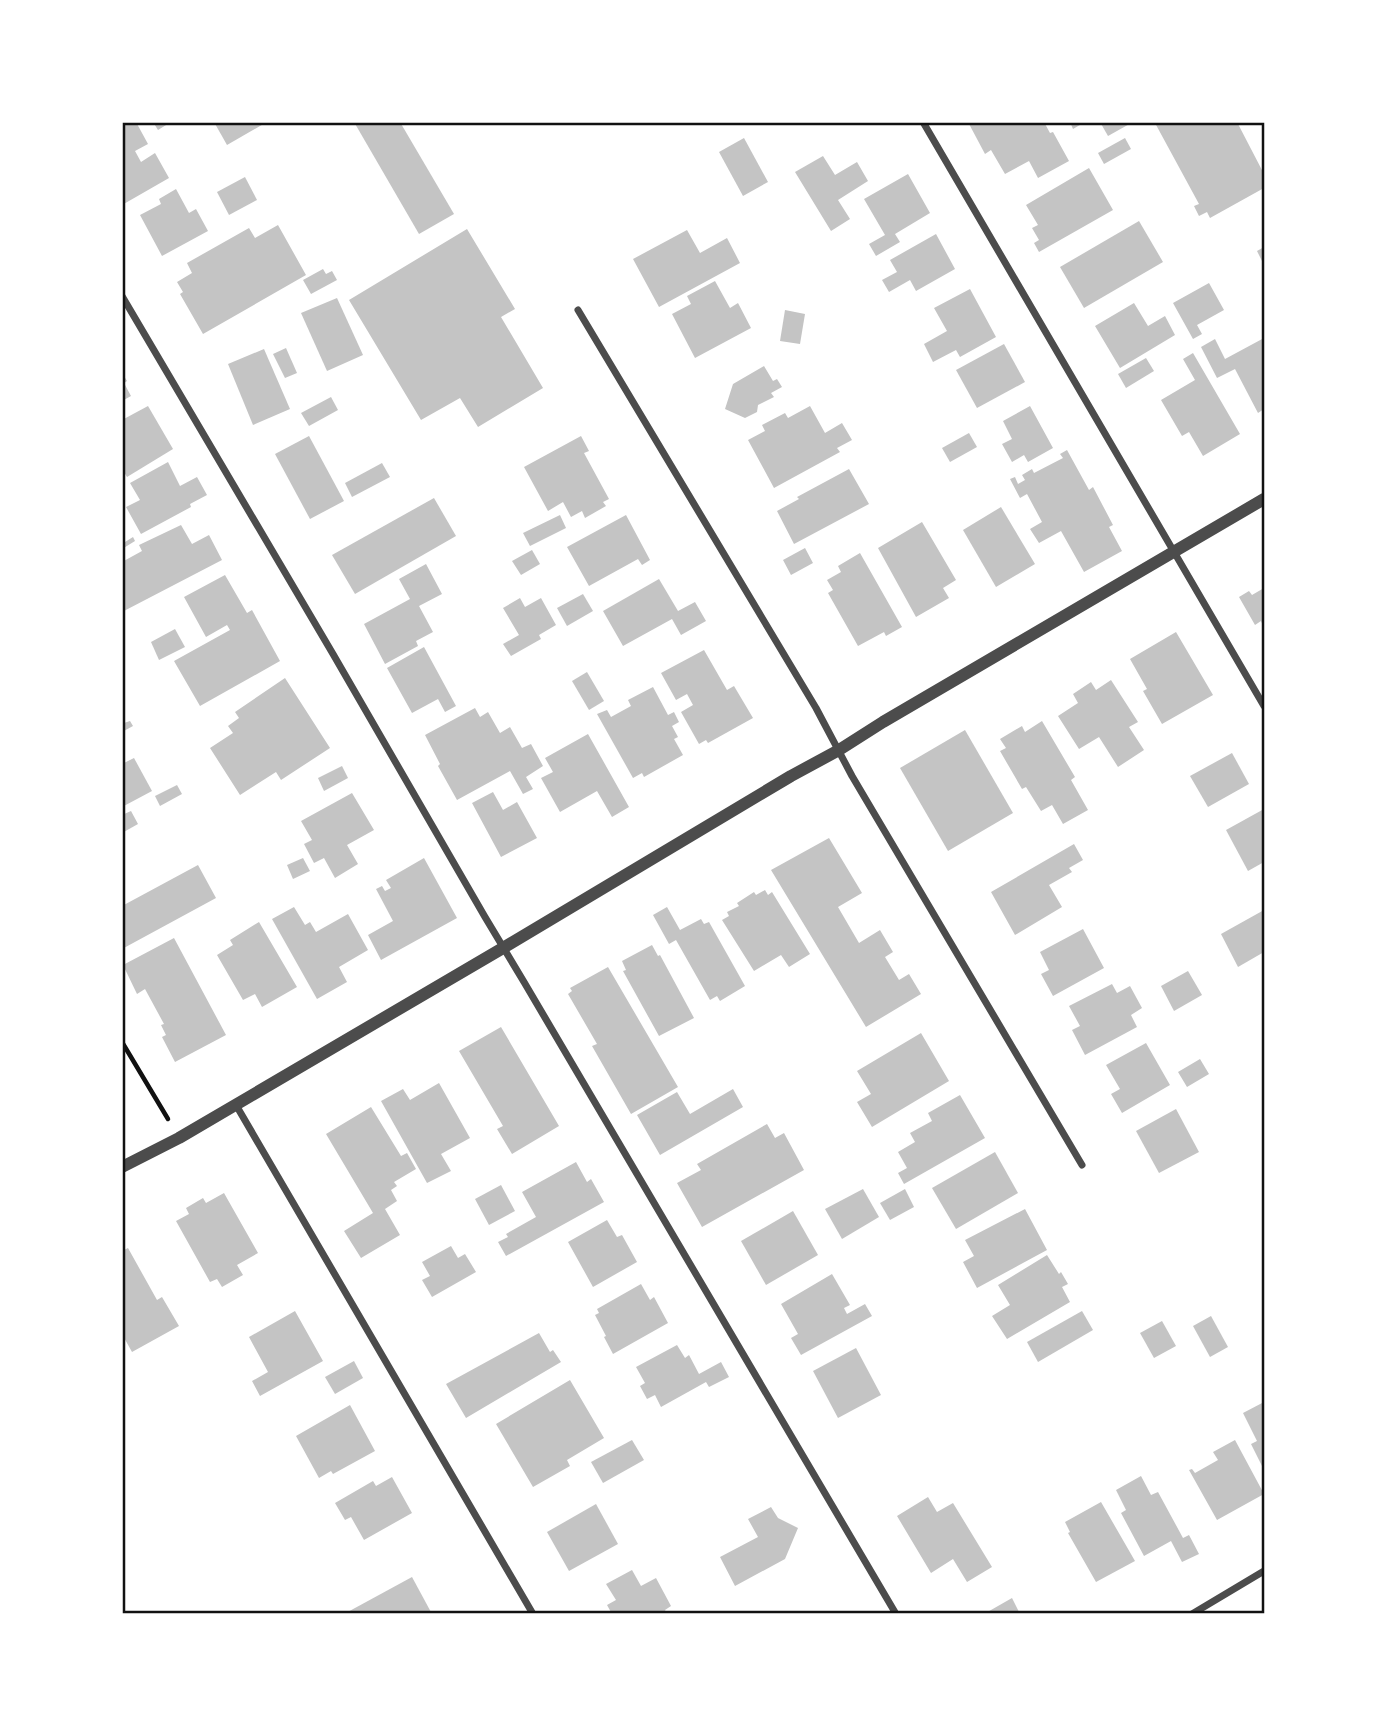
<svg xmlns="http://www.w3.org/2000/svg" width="1387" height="1736" font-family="Inter,sans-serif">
<rect width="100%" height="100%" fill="#fff"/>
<g fill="#c4c4c4">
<polygon points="122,122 136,122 148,144 135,151 141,162 155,153 169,178 122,205"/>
<polygon points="153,122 171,122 158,130"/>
<polygon points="214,122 267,122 227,145"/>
<polygon points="354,122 400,122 454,214 419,234"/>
<polygon points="968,122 1044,122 1050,133 1053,132 1069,161 1038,178 1029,161 1005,174 991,150 985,154"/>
<polygon points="1070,122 1085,122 1073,129"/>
<polygon points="1100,122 1133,122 1108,136"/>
<polygon points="1157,122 1237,122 1264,174 1264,188 1210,218 1207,212 1199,216 1194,206 1199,204 1155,123"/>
<polygon points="744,138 768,182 743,196 719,152"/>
<polygon points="1125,138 1131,149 1104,164 1098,153"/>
<polygon points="823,156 835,175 857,162 868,181 838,200 850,219 831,231 795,172"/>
<polygon points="1089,168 1113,210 1039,252 1034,243 1039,240 1032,228 1038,225 1026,205"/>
<polygon points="908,174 930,213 895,234 900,242 876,256 869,244 885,235 864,199"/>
<polygon points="245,177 257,200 229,215 217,192"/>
<polygon points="176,189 189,213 196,209 208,231 162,256 140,215 161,204 159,199"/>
<polygon points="1139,221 1163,262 1084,308 1060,267"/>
<polygon points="278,225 306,275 203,334 180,294 183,292 177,282 192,273 187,263 249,228 255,238"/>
<polygon points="467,229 515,309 501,317 543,388 478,427 460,398 421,420 349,300"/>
<polygon points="687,230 700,253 727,238 740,263 659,307 633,259"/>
<polygon points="936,234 955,269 916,291 910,280 889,292 882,280 897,272 890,260"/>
<polygon points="1264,247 1264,265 1257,251"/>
<polygon points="323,269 326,274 332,271 337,280 311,294 303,280"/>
<polygon points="715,281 730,308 738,303 751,328 695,358 672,314 691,304 687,296"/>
<polygon points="1209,283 1224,310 1197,325 1202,334 1193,339 1173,303"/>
<polygon points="970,289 996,337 960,357 956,350 933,362 924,344 947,331 934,308"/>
<polygon points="337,298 363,355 327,371 301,313"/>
<polygon points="1134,303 1148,326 1165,316 1175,335 1120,368 1095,326"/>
<polygon points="785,310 805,314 800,344 780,341"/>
<polygon points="1264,338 1264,409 1258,413 1235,369 1217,378 1201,347 1215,339 1225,359"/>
<polygon points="1004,344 1025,382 977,408 956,370"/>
<polygon points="286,348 297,373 285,378 273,354"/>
<polygon points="264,349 290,409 253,425 228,364"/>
<polygon points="1193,353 1240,434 1203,456 1189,432 1182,436 1161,400 1195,380 1183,359"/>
<polygon points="1146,358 1154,371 1126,388 1118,374"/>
<polygon points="764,366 773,381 777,379 782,387 771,393 774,397 758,405 757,412 745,418 725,409 733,384"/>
<polygon points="124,376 127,381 124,383 131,396 122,401 122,377"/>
<polygon points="331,397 338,410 309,426 301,413"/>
<polygon points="148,406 173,449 127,477 122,469 122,420"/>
<polygon points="810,406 825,433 842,423 852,440 837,448 840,452 774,488 748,440 765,431 762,425 785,413 788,418"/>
<polygon points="1030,406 1053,448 1028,462 1024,455 1012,462 1002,444 1012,439 1003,421"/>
<polygon points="969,433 977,447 950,462 942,448"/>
<polygon points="309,436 344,501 310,519 275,454"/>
<polygon points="581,436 589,451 584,453 609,499 603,502 606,506 585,518 582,511 571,517 563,502 548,511 524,467"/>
<polygon points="1067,450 1089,490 1093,487 1113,525 1109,527 1122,551 1084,572 1061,531 1039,543 1030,529 1042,522 1027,494 1020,498 1010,479 1015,477 1018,484 1025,480 1022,475 1032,469 1034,473 1063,458 1060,454"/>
<polygon points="168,462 180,486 197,477 207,495 190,504 191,507 141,534 126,507 140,500 130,483"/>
<polygon points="382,463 390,477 352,497 345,483"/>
<polygon points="849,469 869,504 794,544 777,511 799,499 797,497"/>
<polygon points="434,498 456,536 355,594 332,555"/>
<polygon points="1001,507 1035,564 996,587 963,530"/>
<polygon points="560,515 566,528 530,546 523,533"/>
<polygon points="626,515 650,560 642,565 638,559 589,586 567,547"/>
<polygon points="922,522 956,580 943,588 949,598 916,617 878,548"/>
<polygon points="181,525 192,544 209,535 222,560 122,612 122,562 142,551 139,545"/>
<polygon points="122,537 125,542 133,537 135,541 122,549"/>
<polygon points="805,548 813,563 791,575 783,560"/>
<polygon points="532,550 540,564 521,575 512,561"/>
<polygon points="860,553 902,627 886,636 884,632 858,646 828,593 833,590 827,580 841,572 838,566"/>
<polygon points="426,564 442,594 419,606 433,632 416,641 418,646 385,664 364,624 410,599 399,579"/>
<polygon points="225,575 247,613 252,610 280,661 200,706 174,661 230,630 227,625 206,637 184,597"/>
<polygon points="659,579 678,611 695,602 706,621 681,635 672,619 623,646 603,611"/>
<polygon points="1264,588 1264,628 1261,621 1255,625 1239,597 1249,591 1252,595"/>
<polygon points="583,594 593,611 567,626 557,608"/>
<polygon points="520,598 525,607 541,598 556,625 539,635 541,639 511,656 503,644 519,635 503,608"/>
<polygon points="175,629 185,647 159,660 151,642"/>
<polygon points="1176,632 1213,695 1162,724 1143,691 1147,689 1130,659"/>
<polygon points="424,647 456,706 445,712 438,699 412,713 387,668"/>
<polygon points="704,650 727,690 734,686 753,718 708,743 706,740 699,744 681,712 693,705 687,694 676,700 661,673"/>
<polygon points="587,672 604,701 589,710 572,681"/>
<polygon points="285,678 330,748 281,780 276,772 240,795 210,748 233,733 228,726 239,718 235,712"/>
<polygon points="1111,680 1138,722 1129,727 1144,750 1118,767 1099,737 1079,749 1058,716 1078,703 1073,694 1091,682 1096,690"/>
<polygon points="653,687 668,715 674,712 679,722 672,726 678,737 674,739 683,755 644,777 642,773 633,778 597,714 607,710 611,717 631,706 628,700"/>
<polygon points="475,708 480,717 488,712 500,733 510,727 522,748 531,744 543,766 526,777 533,789 523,794 510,771 457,800 438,766 440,764 425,735"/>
<polygon points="122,720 124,723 130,721 133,726 122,732"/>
<polygon points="1042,721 1075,777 1071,780 1088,810 1063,824 1052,805 1041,811 1026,787 1022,789 1000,751 1006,748 1000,739 1022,726 1025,732"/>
<polygon points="965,730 1013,813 948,851 900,768"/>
<polygon points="588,734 629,807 612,817 597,791 560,812 541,778 553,772 545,758"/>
<polygon points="1232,753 1249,784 1208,807 1190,776"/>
<polygon points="134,758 152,791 122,807 122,764"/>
<polygon points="342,766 348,778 324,791 318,778"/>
<polygon points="177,785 182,794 160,806 155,796"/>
<polygon points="493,792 503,810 517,802 537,838 501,857 472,803"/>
<polygon points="352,793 374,830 347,845 358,864 335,878 324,858 314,863 304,844 312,840 301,821"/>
<polygon points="1264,809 1264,862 1248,871 1226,830"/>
<polygon points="131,811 138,824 122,833 122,815"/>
<polygon points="829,838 862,893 838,907 859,943 880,930 893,952 885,957 899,980 909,974 921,994 866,1027 771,870"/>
<polygon points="1074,844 1083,860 1069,868 1072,872 1049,885 1062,907 1015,935 991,892"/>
<polygon points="303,858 310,871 293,879 287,865"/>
<polygon points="424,858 457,918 381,960 368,935 393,921 376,889 382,886 385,891 391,888 386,880"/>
<polygon points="198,865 216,898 122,949 122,914 124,913 122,906"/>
<polygon points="765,890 768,895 772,892 810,954 789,967 781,955 754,971 722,920 729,916 727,912 739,906 737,903 754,892 756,895"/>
<polygon points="294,907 305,925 310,922 316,932 348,914 368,950 339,967 347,982 317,999 272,919"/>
<polygon points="667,907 680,930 701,919 704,924 709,922 745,986 720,1001 717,996 710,1000 676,940 669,944 653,915"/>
<polygon points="1264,910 1264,952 1238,967 1221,934"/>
<polygon points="259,922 297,987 262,1007 255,994 243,1000 217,955 233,945 230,940"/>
<polygon points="1083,929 1104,968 1053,996 1041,974 1049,970 1040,952"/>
<polygon points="174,938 226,1035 175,1062 162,1037 166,1035 161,1025 164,1024 145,989 137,994 123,965"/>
<polygon points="652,945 658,956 660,955 694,1018 659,1036 623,971 626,970 622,961"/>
<polygon points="608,967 678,1087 631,1114 592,1046 597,1044 568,994 572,991 570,988"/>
<polygon points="1188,971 1202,995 1174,1011 1161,986"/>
<polygon points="1112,984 1117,993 1130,986 1142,1008 1131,1015 1137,1027 1085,1055 1072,1030 1080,1026 1069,1006"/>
<polygon points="501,1027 559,1126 512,1154 497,1129 503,1126 459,1051"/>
<polygon points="921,1033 949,1081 872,1127 857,1102 871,1094 857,1071"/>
<polygon points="1146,1043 1170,1085 1122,1113 1111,1094 1120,1089 1106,1065"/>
<polygon points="1200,1059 1209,1074 1187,1087 1178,1072"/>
<polygon points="439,1083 470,1138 441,1154 451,1171 427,1183 381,1101 403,1089 410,1100"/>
<polygon points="733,1089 743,1107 660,1155 637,1115 677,1092 690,1114"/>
<polygon points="960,1095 985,1138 904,1184 898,1173 907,1168 898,1152 915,1142 910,1133 932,1121 928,1113"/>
<polygon points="371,1107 401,1156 407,1153 416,1169 394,1182 397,1186 391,1190 397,1201 385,1209 400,1235 361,1258 344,1231 373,1213 326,1134"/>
<polygon points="1176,1109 1199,1152 1159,1173 1136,1131"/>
<polygon points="767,1124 775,1138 784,1133 804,1170 702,1227 677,1183 701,1170 697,1164"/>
<polygon points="995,1152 1018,1193 956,1229 932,1188"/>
<polygon points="576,1162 587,1182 591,1179 604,1202 506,1256 498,1242 508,1237 506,1234 536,1217 522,1192"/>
<polygon points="501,1185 515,1211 489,1225 475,1199"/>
<polygon points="863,1189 879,1217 842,1239 825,1209"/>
<polygon points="905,1189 914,1207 890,1220 880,1203"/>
<polygon points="224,1193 258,1253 237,1265 243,1275 222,1287 217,1279 210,1282 176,1221 189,1214 186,1208 203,1198 206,1203"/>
<polygon points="1025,1209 1047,1250 977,1288 963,1262 974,1256 965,1240"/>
<polygon points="793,1211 818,1255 766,1285 741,1241"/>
<polygon points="607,1220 617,1237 622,1235 637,1262 593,1287 568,1242"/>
<polygon points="451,1246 458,1258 465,1254 476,1272 432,1297 422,1280 430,1276 422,1262"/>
<polygon points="128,1248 157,1300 162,1297 179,1326 132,1352 122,1334 122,1251"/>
<polygon points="1047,1255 1059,1274 1061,1272 1068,1284 1062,1287 1070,1302 1007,1339 992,1316 1010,1305 998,1285"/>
<polygon points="832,1274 850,1305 844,1308 847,1314 865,1304 872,1316 801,1355 791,1338 798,1334 781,1304"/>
<polygon points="641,1284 650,1300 654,1297 668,1323 613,1354 604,1337 606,1336 595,1315 599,1313 597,1309"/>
<polygon points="295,1311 323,1361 260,1396 252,1381 268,1372 249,1337"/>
<polygon points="1082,1311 1093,1330 1038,1362 1027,1342"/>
<polygon points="1211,1316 1228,1347 1210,1357 1193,1326"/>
<polygon points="1162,1321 1176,1346 1154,1358 1140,1333"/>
<polygon points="539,1333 550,1352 553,1350 561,1362 466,1418 446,1384"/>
<polygon points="677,1345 685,1358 689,1355 699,1374 721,1362 729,1377 709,1387 706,1382 661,1407 655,1395 647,1399 640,1386 645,1383 636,1367"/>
<polygon points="856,1348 881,1395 838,1418 813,1371"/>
<polygon points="354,1361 363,1378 335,1394 325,1377"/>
<polygon points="570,1380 604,1438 567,1460 570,1466 533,1487 496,1424"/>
<polygon points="1264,1402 1264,1470 1251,1444 1257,1441 1243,1413"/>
<polygon points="350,1405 375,1451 333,1474 331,1471 319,1478 296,1436"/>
<polygon points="632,1440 644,1460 603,1483 591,1462"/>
<polygon points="1235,1440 1264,1494 1217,1520 1189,1470 1192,1469 1195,1473 1218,1460 1213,1452"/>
<polygon points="1141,1476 1151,1495 1158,1492 1183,1538 1189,1535 1199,1554 1182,1562 1171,1541 1144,1556 1121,1513 1126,1510 1116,1490"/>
<polygon points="392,1477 412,1513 364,1540 351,1517 345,1520 335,1503 373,1481 376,1486"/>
<polygon points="928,1497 937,1512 953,1503 992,1567 967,1582 953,1559 931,1573 897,1516"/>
<polygon points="1101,1502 1135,1561 1096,1582 1068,1533 1070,1532 1065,1522"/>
<polygon points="596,1504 618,1544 569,1571 547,1532"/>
<polygon points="771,1507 778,1518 798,1528 785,1559 735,1586 720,1557 758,1537 748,1519"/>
<polygon points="632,1570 641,1586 656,1578 671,1606 665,1610 667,1614 612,1614 607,1605 616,1600 606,1584"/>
<polygon points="412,1577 432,1614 344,1614"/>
<polygon points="1012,1598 1020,1614 984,1614"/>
</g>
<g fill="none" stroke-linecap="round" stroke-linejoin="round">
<polyline stroke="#111" stroke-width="4.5" points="122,1042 168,1119"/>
<g stroke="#4c4c4c" stroke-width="7">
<polyline points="923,122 1264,706"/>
<polyline points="122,296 333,654 485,917 524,982 896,1614"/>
<polyline points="578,310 816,708 852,776 1082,1165"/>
<polyline points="236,1105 533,1614"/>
<polyline points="1192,1614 1264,1571"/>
</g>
<polyline stroke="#4c4c4c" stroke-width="12" points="122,1167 179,1138 503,948 791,776 839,750 883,722 1264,499"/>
</g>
<rect width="1387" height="1736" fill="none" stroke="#ffffff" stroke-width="248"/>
<rect x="124" y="124" width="1139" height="1488" fill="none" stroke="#111" stroke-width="2.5"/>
</svg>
